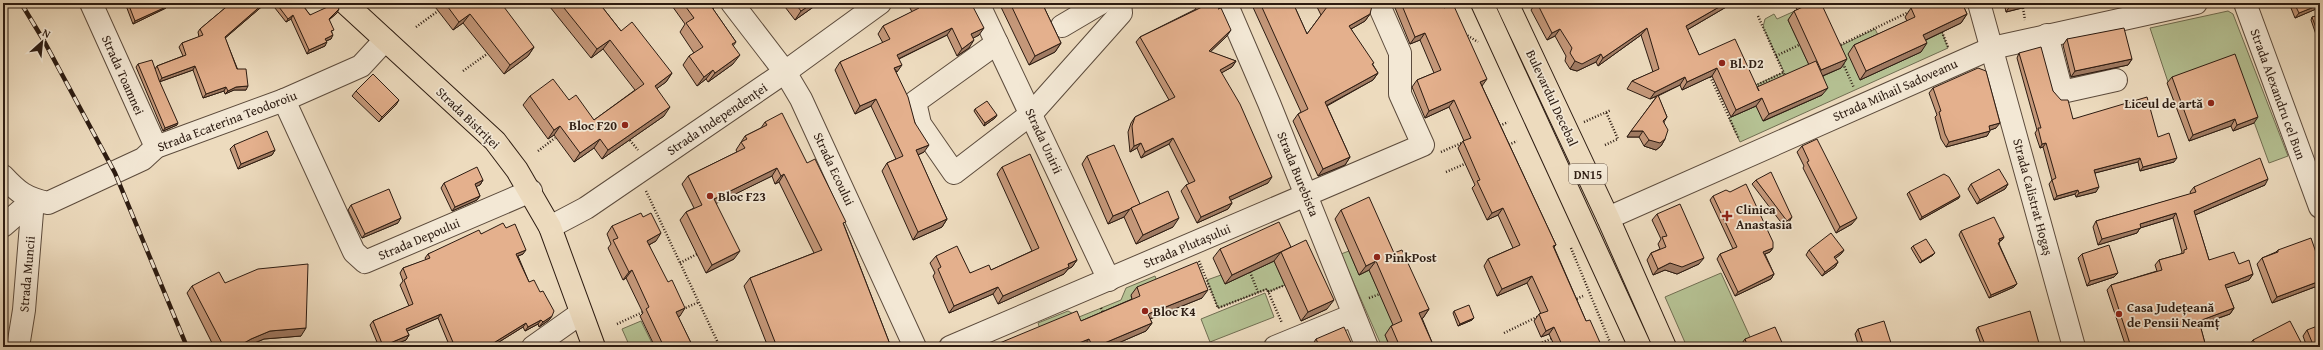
<svg xmlns="http://www.w3.org/2000/svg" width="2323" height="350" font-family="'Gentium Book Plus',serif">
<rect width="100%" height="100%" fill="#eddbbe"/>
<filter id="stains"><feTurbulence type="fractalNoise" baseFrequency=".005" numOctaves="4"/><feColorMatrix values="0 0 0 0 .2 0 0 0 0 .09 0 0 0 0 .02 0 0 0 .5 -.17"/></filter>
<radialGradient id="worn" r=".72"><stop offset=".6" stop-color="#630" stop-opacity="0"/><stop offset="1" stop-color="#630" stop-opacity=".3"/></radialGradient>
<g fill="#b5c193" stroke="#706e52">
<polygon points="1797,10 1788,20 1811,69 1752,95 1749,88 1784,72 1763,27 1765,19 1774,14 1777,19"/>
<polygon points="2228,11 2233,14 2288,156 2269,163 2231,59 2168,82 2150,28"/>
<polygon points="1875,29 1880,39 1917,44 1942,32 1948,48 1740,142 1729,118 1756,106 1764,121 1822,95 1815,79 1844,66 1836,48"/>
<polygon points="1349,251 1359,275 1369,270 1396,330 1385,335 1390,347 1382,347 1341,254"/>
<polygon points="1274,261 1285,285 1268,292 1267,289 1218,308 1207,280 1221,275 1226,283"/>
<polygon points="1721,273 1751,339 1733,347 1687,347 1665,297"/>
<polygon points="1155,276 1158,284 1131,296 1134,304 1075,329 1041,332 1038,323 1068,311 1079,317 1121,300 1126,288"/>
<polygon points="1265,293 1274,317 1210,342 1201,319"/>
<polygon points="641,321 654,347 630,347 622,329"/>
</g>
<g fill="none" stroke-linecap="round" stroke-linejoin="round">
<defs>
<g id="minor">
<polyline points="91,3 156,147"/>
<polyline points="732,3 785,72 801,99 915,347"/>
<polyline points="978,3 1109,280"/>
<polyline points="1226,3 1269,103 1367,347"/>
<polyline points="1979,3 2074,347"/>
<polyline points="2245,3 2320,207"/>
<polyline points="1062,26 1101,3"/>
<polyline points="2047,35 2062,92 2116,80"/>
<polyline points="997,43 915,102 920,124 954,173 1031,114 1121,13 1120,3"/>
<polyline points="284,100 354,252 365,262 531,191"/>
<path d="M3,176C18,192 25,198 48,203L143,159L156,147L284,100L361,66L385,40"/>
<polyline points="1608,218 1992,48 2196,3"/>
<polyline points="3,226 33,200"/>
<polyline points="550,227 586,208 785,72 880,3"/>
<polyline points="18,347 24,310 33,200"/>
<polyline points="533,347 581,313"/>
<polyline points="950,347 1423,145 1400,94 1400,53 1378,3"/>
<polyline points="1275,347 1353,315"/>
</g>
<g id="major">
<polyline points="345,3 495,141 517,170 550,227 594,347"/>
<polyline points="1482,3 1640,347"/>
<polyline points="1507,3 1608,218 1665,347"/>
</g>
</defs>
<use href="#minor" stroke="#5c4b3c" stroke-width="24"/>
<use href="#major" stroke="#2c1b11" stroke-width="24"/>
<g stroke="#2c1b11" stroke-width="2.5" stroke-dasharray="1 2" stroke-linecap="butt">
<polyline points="2023,8 2025,20"/>
<polyline points="1758,16 1786,78"/>
<polyline points="416,27 438,11"/>
<polyline points="1942,32 1948,47"/>
<polyline points="1465,34 1478,42"/>
<polyline points="1838,46 1911,11"/>
<polyline points="1776,56 1799,45"/>
<polyline points="1842,61 1854,88"/>
<polyline points="463,71 487,54"/>
<polyline points="1709,74 1739,139"/>
<polyline points="1755,86 1784,72"/>
<polyline points="1584,122 1611,110"/>
<polyline points="1497,127 1508,122"/>
<polyline points="628,138 638,150"/>
<polyline points="1605,145 1618,139 1606,112"/>
<polyline points="1506,146 1517,141"/>
<polyline points="538,151 555,138"/>
<polyline points="1441,152 1464,142"/>
<polyline points="1446,172 1467,163"/>
<polyline points="646,191 720,347"/>
<polyline points="1571,248 1612,347"/>
<polyline points="1199,261 1218,308 1267,289 1282,323"/>
<polyline points="680,263 697,254"/>
<polyline points="1250,272 1258,292"/>
<polyline points="1268,292 1285,285"/>
<polyline points="1369,298 1380,294"/>
<polyline points="1574,300 1583,296"/>
<polyline points="1101,308 1104,315"/>
<polyline points="683,309 699,302"/>
<polyline points="617,324 643,312"/>
<polyline points="1504,333 1539,316"/>
<polyline points="1531,347 1553,338"/>
</g>
<use href="#minor" stroke="#f3e8d5" stroke-width="22"/>
<use href="#major" stroke="#eddbbe" stroke-width="22"/>
<defs>
<polyline id="rail" points="21,3 44,41 115,173 187,347"/>
</defs>
<use href="#rail" stroke="#2c1b11" stroke-width="4.5"/>
<use href="#rail" stroke="#f3e8d5" stroke-width="3" stroke-dasharray="9" stroke-linecap="butt"/>
</g>
<g fill="#c49779" stroke="#2c1b11">
<polygon points="125,3 167,3 166,8 133,24"/>
<polygon points="231,3 266,3 225,38 246,90 234,90 225,94 224,91 203,98 193,70 159,82 177,125 163,131 136,67 138,64 155,69 157,66 183,56 179,47 182,43 199,37 198,32 200,29"/>
<polygon points="271,3 301,3 310,15 337,13 329,20 332,33 331,39 326,41 325,46 307,54 291,19 286,22"/>
<polygon points="432,3 482,3 534,47 528,56 504,74 463,23 453,30"/>
<polygon points="552,3 599,3 621,31 672,73 666,82 656,89 664,116 602,159 594,148 574,162 554,135 548,139 523,105 530,96 569,100 594,120 635,90 603,49 591,58 550,7"/>
<polygon points="670,3 717,3 713,9 736,42 733,46 733,64 708,82 706,79 697,86 683,65 689,56 694,53 680,32 685,24"/>
<polygon points="782,3 819,3 795,20"/>
<polygon points="911,3 971,3 979,35 973,38 969,48 957,56 947,35 899,59 896,72 915,123 924,152 918,155 947,219 942,227 913,240 882,171 887,163 896,159 871,106 855,114 835,70 840,62 883,43 878,34 883,26 912,12 909,6"/>
<polygon points="999,3 1042,3 1061,43 1055,52 1029,65"/>
<polygon points="1192,3 1219,3 1220,9 1227,36 1210,52 1236,61 1232,67 1221,73 1268,183 1230,200 1232,203 1228,209 1197,223 1181,191 1186,185 1189,184 1169,144 1141,158 1137,148 1130,152 1128,132 1131,123 1135,117 1169,100 1136,42 1140,37 1196,9"/>
<polygon points="1251,3 1293,3 1307,34 1321,15 1315,3 1370,3 1370,14 1365,21 1351,29 1378,73 1373,80 1327,106 1350,157 1345,165 1318,176 1293,121 1298,114 1301,112"/>
<polygon points="1393,3 1442,3 1482,86 1556,245 1554,247 1586,321 1602,347 1555,347 1549,334 1541,337 1534,321 1539,314 1541,314 1527,283 1497,296 1484,266 1488,259 1513,248 1498,215 1487,220 1472,188 1475,185 1458,148 1463,141 1464,141 1449,107 1425,118 1412,87 1417,80 1434,73 1420,40 1410,44"/>
<polygon points="1535,3 1658,3 1659,4 1733,3 1687,30 1699,55 1757,88 1809,65 1788,20 1794,11 1797,10 1794,3 1821,3 1841,68 1823,76 1822,95 1763,121 1756,106 1731,117 1712,76 1682,90 1680,85 1658,96 1667,117 1664,122 1665,139 1661,146 1656,150 1644,146 1639,137 1627,137 1657,96 1650,99 1627,89 1632,81 1653,72 1641,35 1598,66 1596,62 1577,71 1570,69 1565,61 1566,56 1555,36 1547,40 1531,10 1535,4"/>
<polygon points="1920,3 1962,3 1967,14 1961,23 1926,40 1921,52 1860,80 1848,54 1854,45 1907,21 1905,17 1911,8 1920,4"/>
<polygon points="2004,3 2042,3 2006,12"/>
<polygon points="2057,3 2071,3 2058,7"/>
<polygon points="2289,3 2318,3 2316,9 2295,18"/>
<polygon points="2320,15 2320,46 2311,20 2312,17"/>
<polygon points="2067,39 2132,59 2128,65 2071,77 2063,45"/>
<polygon points="2019,53 2053,91 2073,119 2158,137 2174,162 2140,171 2138,162 2095,173 2096,192 2076,197 2075,194 2054,200 2049,184 2052,180 2043,147 2040,148 2035,133 2037,130 2017,58"/>
<polygon points="2172,77 2254,123 2233,131 2231,126 2189,141 2167,83"/>
<polygon points="1933,88 1996,128 1990,130 1987,136 1946,147 1941,139 1935,117 1937,115 1929,93"/>
<polygon points="356,91 396,105 379,122 352,96"/>
<polygon points="975,109 997,115 995,118 984,126 974,111"/>
<polygon points="765,122 807,163 844,225 891,347 768,347 744,286 750,278 814,253 779,182 775,184 772,176 716,203 734,259 706,273 680,220 686,212 694,208 682,184 688,176 737,152 736,150 745,136 761,128"/>
<polygon points="234,145 275,150 272,155 238,169 230,149"/>
<polygon points="1802,146 1852,224 1836,233 1803,168 1804,166 1797,152"/>
<polygon points="1087,156 1140,204 1173,227 1136,244 1124,217 1108,224 1082,164"/>
<polygon points="1002,167 1077,260 1072,267 1068,269 1064,274 998,304 993,294 949,313 933,276 935,273 930,263 936,256 970,273 991,270 1032,251 997,174"/>
<polygon points="483,180 480,185 476,186 480,196 477,200 452,211 441,188 444,183"/>
<polygon points="1756,180 1789,222 1783,225 1752,184"/>
<polygon points="1971,184 2008,184 2005,189 1977,204 1968,189"/>
<polygon points="2265,185 2195,215 2209,260 2239,264 2253,274 2249,280 2226,288 2234,308 2230,314 2200,325 2206,347 2126,347 2107,290 2111,285 2157,271 2155,265 2159,260 2181,254 2182,252 2173,218 2140,228 2137,233 2098,245 2093,227 2096,221 2191,194 2190,192 2194,187"/>
<polygon points="1909,192 1959,198 1920,220 1907,194"/>
<polygon points="1713,196 1773,248 1770,252 1765,254 1774,274 1771,279 1735,296 1717,259 1720,254 1733,249 1710,200"/>
<polygon points="351,205 398,223 362,238 348,210"/>
<polygon points="1341,210 1394,253 1429,309 1423,318 1422,318 1434,347 1390,347 1385,335 1391,326 1393,325 1369,270 1359,275 1335,219"/>
<polygon points="1657,214 1699,264 1677,274 1665,270 1653,275 1647,260 1651,253 1660,249 1658,244 1661,239 1652,220"/>
<polygon points="612,226 656,241 649,245 680,316 678,317 693,347 655,347 640,316 643,313 626,278 623,280 608,248 611,244 607,234"/>
<polygon points="506,228 523,254 518,256 529,282 552,316 549,320 539,327 538,324 525,331 523,327 491,347 450,347 438,318 407,331 409,335 406,340 388,347 379,347 370,325 373,321 409,306 400,285 403,281 400,273 403,268 426,260 425,258 428,254 481,234"/>
<polygon points="1961,231 2004,237 2002,240 2000,241 1999,244 2017,284 2014,287 1989,298 1959,235"/>
<polygon points="1913,246 1935,253 1933,255 1920,263 1911,248"/>
<polygon points="1291,247 1327,309 1301,321 1274,261 1225,284 1213,258 1220,249"/>
<polygon points="1809,250 1844,250 1841,254 1835,258 1838,262 1835,267 1822,276 1806,255"/>
<polygon points="2278,250 2320,264 2320,285 2272,303 2257,264 2262,258 2276,252"/>
<polygon points="2082,254 2118,273 2114,277 2087,286 2078,258"/>
<polygon points="225,283 301,336 264,339 245,347 214,347 187,293 192,286"/>
<polygon points="1137,287 1202,298 1150,319 1152,323 1146,331 1109,347 990,347 1081,321 1132,299 1131,295"/>
<polygon points="1454,311 1472,320 1458,326 1453,313"/>
<polygon points="1978,327 2040,347 1982,347 1976,330"/>
<polygon points="1858,329 1891,343 1888,347 1859,347 1855,334"/>
<polygon points="2307,330 2320,347 2307,347 2303,336"/>
<polygon points="1316,339 1353,347 1311,347"/>
<polygon points="1745,339 1784,347 1740,347 1740,346"/>
<polygon points="2253,340 2303,346 2302,347 2252,347 2250,344"/>
</g>
<g fill="#a07b63" stroke="#2c1b11">
<polygon points="264,3 266,3 223,40 225,37"/>
<polygon points="715,3 717,3 713,9 711,6"/>
<polygon points="813,3 819,3 795,20 801,11"/>
<polygon points="1726,3 1733,3 1680,34 1686,26"/>
<polygon points="2012,3 2042,3 2006,12"/>
<polygon points="2060,3 2071,3 2058,7"/>
<polygon points="2319,5 2316,9 2295,18 2299,13"/>
<polygon points="168,6 166,8 133,24 135,21"/>
<polygon points="339,9 337,13 326,22"/>
<polygon points="470,14 463,23 453,30 459,22"/>
<polygon points="1370,14 1365,21 1344,33 1349,26"/>
<polygon points="1967,14 1961,23 1917,44 1923,35"/>
<polygon points="293,15 291,19 286,22 288,19"/>
<polygon points="952,28 947,35 892,62 897,55"/>
<polygon points="984,28 979,35 966,42 971,34"/>
<polygon points="1647,28 1641,35 1598,66 1603,58"/>
<polygon points="1560,29 1555,36 1547,40 1552,33"/>
<polygon points="1231,30 1227,36 1205,57 1209,51"/>
<polygon points="1425,33 1420,40 1410,44 1415,37"/>
<polygon points="333,35 331,39 323,42 325,39"/>
<polygon points="610,40 603,49 591,58 597,49"/>
<polygon points="974,40 969,48 957,56 962,49"/>
<polygon points="327,42 325,46 307,54 309,50"/>
<polygon points="1061,43 1055,52 1029,65 1035,56"/>
<polygon points="1927,43 1921,52 1860,80 1866,71"/>
<polygon points="534,47 528,56 504,74 510,65"/>
<polygon points="1601,54 1596,62 1577,71 1570,69 1575,61"/>
<polygon points="740,55 733,64 708,82 715,73"/>
<polygon points="1847,59 1841,68 1815,79 1821,70"/>
<polygon points="2132,59 2128,65 2071,77 2075,71"/>
<polygon points="1236,61 1232,67 1216,76 1220,70"/>
<polygon points="902,65 897,72 894,68"/>
<polygon points="195,66 193,70 159,82 162,78"/>
<polygon points="1717,68 1712,76 1682,90 1687,82"/>
<polygon points="713,70 706,79 697,86 704,77"/>
<polygon points="672,73 666,82 648,95 655,86"/>
<polygon points="1378,73 1373,80 1320,109 1325,102"/>
<polygon points="1685,77 1680,85 1650,99 1655,92"/>
<polygon points="1487,79 1482,86 1480,82"/>
<polygon points="248,86 246,90 234,90 225,94 228,91 236,87"/>
<polygon points="226,87 224,91 203,98 206,94"/>
<polygon points="1828,88 1822,95 1763,121 1769,114"/>
<polygon points="1762,98 1756,106 1731,117 1736,110"/>
<polygon points="876,99 871,106 855,114 860,106"/>
<polygon points="399,100 396,105 379,122 382,117"/>
<polygon points="1454,100 1449,107 1425,118 1429,111"/>
<polygon points="670,107 664,116 602,159 608,150"/>
<polygon points="997,115 995,118 984,126 985,123"/>
<polygon points="2258,117 2254,123 2233,131 2237,125"/>
<polygon points="2235,119 2231,126 2189,141 2193,135"/>
<polygon points="178,123 177,125 163,131 165,128"/>
<polygon points="2000,123 1996,128 1985,132 1989,126"/>
<polygon points="560,126 554,135 548,139 554,130"/>
<polygon points="1631,131 1643,131 1639,137 1627,137"/>
<polygon points="1990,131 1987,136 1946,147 1949,142"/>
<polygon points="1173,138 1169,144 1141,158 1145,152"/>
<polygon points="600,139 594,148 574,162 580,153"/>
<polygon points="1665,139 1661,146 1656,150 1644,146 1649,140"/>
<polygon points="1141,143 1137,148 1130,152 1134,146"/>
<polygon points="2046,143 2043,147 2040,148 2042,144"/>
<polygon points="929,145 924,152 911,158 916,150"/>
<polygon points="275,150 272,155 238,169 241,164"/>
<polygon points="1350,157 1345,165 1318,176 1323,169"/>
<polygon points="2140,158 2138,162 2091,174 2094,170"/>
<polygon points="2177,158 2174,162 2140,171 2143,167"/>
<polygon points="777,168 772,176 709,207 714,199"/>
<polygon points="784,174 779,182 775,184 781,176"/>
<polygon points="1272,177 1268,183 1225,203 1229,197"/>
<polygon points="2268,179 2265,185 2190,217 2194,211"/>
<polygon points="483,180 480,185 471,189 475,184"/>
<polygon points="2008,184 2005,189 1977,204 1980,200"/>
<polygon points="2099,187 2096,192 2076,197 2079,193"/>
<polygon points="2078,190 2075,194 2054,200 2057,196"/>
<polygon points="480,196 477,200 452,211 455,207"/>
<polygon points="1960,196 1959,198 1920,220 1922,217"/>
<polygon points="1232,203 1228,209 1197,223 1201,217"/>
<polygon points="1503,208 1498,215 1487,220 1492,213"/>
<polygon points="1130,209 1124,217 1108,224 1113,216"/>
<polygon points="2176,213 2173,218 2140,228 2137,233 2098,245 2102,239 2140,224"/>
<polygon points="1792,217 1789,222 1783,225 1787,221"/>
<polygon points="401,218 398,223 362,238 365,234"/>
<polygon points="1179,218 1173,227 1136,244 1143,235"/>
<polygon points="1857,218 1852,224 1836,233 1840,227"/>
<polygon points="947,219 942,227 913,240 918,232"/>
<polygon points="661,233 656,241 641,249 647,241"/>
<polygon points="2004,237 2002,240 1997,242 1999,239"/>
<polygon points="1291,247 1281,252 1274,261 1225,284 1232,275"/>
<polygon points="1773,248 1770,252 1760,256 1763,252"/>
<polygon points="526,250 523,254 513,258 516,254"/>
<polygon points="1844,250 1841,254 1831,262 1834,257"/>
<polygon points="740,251 734,259 706,273 712,265"/>
<polygon points="1935,253 1933,255 1920,263 1922,261"/>
<polygon points="1704,258 1699,264 1677,274 1665,270 1653,275 1658,269 1670,263"/>
<polygon points="1077,260 1072,267 1068,269 1064,274 998,304 1003,296"/>
<polygon points="1376,261 1369,270 1359,275 1366,266"/>
<polygon points="1838,262 1835,267 1822,276 1825,272"/>
<polygon points="632,270 626,278 623,280 629,272"/>
<polygon points="2118,273 2114,277 2087,286 2090,281"/>
<polygon points="1774,274 1771,279 1735,296 1738,292"/>
<polygon points="2253,274 2249,280 2221,290 2225,285"/>
<polygon points="1532,276 1527,283 1497,296 1502,289"/>
<polygon points="2320,281 2320,285 2272,303 2277,297"/>
<polygon points="2017,284 2014,287 1989,298 1991,295"/>
<polygon points="998,287 993,294 949,313 954,306"/>
<polygon points="1208,290 1202,298 1142,322 1148,314"/>
<polygon points="1334,300 1327,309 1301,321 1308,312"/>
<polygon points="685,308 680,316 671,320 676,312"/>
<polygon points="2234,308 2230,314 2195,326 2199,321"/>
<polygon points="1429,309 1423,318 1413,322 1419,313"/>
<polygon points="441,314 438,318 403,333 406,329"/>
<polygon points="552,316 549,320 539,327 543,322"/>
<polygon points="1474,318 1472,320 1458,326 1460,324"/>
<polygon points="541,320 538,324 525,331 528,327"/>
<polygon points="526,323 523,327 491,347 487,347"/>
<polygon points="1152,323 1146,331 1109,347 1095,347"/>
<polygon points="1554,327 1549,334 1541,337 1546,331"/>
<polygon points="306,328 301,336 264,339 245,347 237,347 251,339 270,331"/>
<polygon points="409,335 406,340 388,347 382,347 383,346"/>
<polygon points="1089,339 1083,347 1069,347"/>
<polygon points="1891,343 1888,347 1879,347"/>
</g>
<g fill="#e4b08d" stroke="#2c1b11">
<polygon points="128,3 167,3 168,6 135,21"/>
<polygon points="231,3 264,3 225,37 237,69 246,69 248,86 236,87 228,91 226,87 206,94 195,66 162,78 157,66 186,55 182,43 203,35 200,29"/>
<polygon points="276,3 301,3 310,15 336,3 339,9 329,19 334,30 331,31 333,35 325,39 327,42 309,50 293,15 288,19"/>
<polygon points="445,3 482,3 483,4 483,3 501,3 534,47 510,65 470,14 459,22"/>
<polygon points="560,3 599,3 621,31 632,22 672,73 655,86 670,107 608,150 600,139 580,153 560,126 554,130 530,96 553,79 569,100 576,95 594,120 644,84 610,40 597,49"/>
<polygon points="683,3 715,3 711,6 736,42 732,44 740,55 715,73 713,70 704,77 689,56 703,47 686,23 694,18"/>
<polygon points="795,3 813,3 801,11"/>
<polygon points="917,3 971,3 984,28 971,34 974,40 962,49 952,28 897,55 902,65 894,68 908,97 915,123 929,145 916,150 947,219 918,232 887,163 903,156 876,99 860,106 840,62 890,39 883,26 919,8"/>
<polygon points="1010,3 1042,3 1061,43 1035,56"/>
<polygon points="1200,3 1219,3 1221,7 1218,9 1221,8 1231,30 1209,51 1236,61 1220,70 1240,104 1272,177 1229,197 1232,203 1201,217 1186,185 1195,181 1173,138 1145,152 1141,143 1134,146 1132,126 1135,117 1175,97 1140,37 1202,7"/>
<polygon points="1260,3 1293,3 1307,34 1327,7 1324,3 1370,3 1372,6 1370,14 1349,26 1374,63 1372,64 1378,73 1325,102 1350,157 1323,169 1298,114 1308,109"/>
<polygon points="1401,3 1442,3 1444,8 1453,4 1487,79 1480,82 1556,245 1553,246 1586,321 1590,320 1602,347 1563,347 1554,327 1546,331 1539,314 1548,311 1532,276 1502,289 1488,259 1520,245 1503,208 1492,213 1477,181 1480,180 1463,141 1471,138 1454,100 1429,111 1417,80 1441,70 1425,33 1415,37"/>
<polygon points="1537,3 1658,3 1659,4 1660,3 1726,3 1686,26 1699,55 1735,39 1759,91 1757,87 1816,61 1828,88 1769,114 1762,98 1736,110 1717,68 1687,82 1685,77 1655,92 1632,81 1659,69 1647,28 1603,58 1601,54 1582,64 1575,61 1570,53 1572,48 1560,29 1552,33"/>
<polygon points="1804,3 1821,3 1847,59 1821,70 1794,11 1805,6"/>
<polygon points="1923,3 1962,3 1967,14 1923,35 1927,43 1866,71 1854,45 1915,17 1911,8"/>
<polygon points="2294,3 2318,3 2319,5 2299,13"/>
<polygon points="2320,15 2320,39 2312,17"/>
<polygon points="2124,28 2132,59 2075,71 2067,39"/>
<polygon points="2041,47 2053,91 2061,100 2068,100 2073,119 2147,97 2158,137 2169,133 2177,158 2143,167 2140,158 2094,170 2099,187 2079,193 2078,190 2057,196 2052,180 2056,178 2046,143 2042,144 2038,128 2041,128 2019,53"/>
<polygon points="2235,54 2258,117 2237,125 2235,119 2193,135 2172,77"/>
<polygon points="152,60 159,80 178,123 165,128 138,64"/>
<polygon points="1978,68 1986,71 2000,123 1989,126 1990,131 1949,142 1945,134 1939,112 1941,111 1933,88"/>
<polygon points="373,74 399,100 382,117 356,91"/>
<polygon points="1658,95 1667,117 1663,121 1668,130 1665,139 1660,143 1649,140 1643,131 1631,131"/>
<polygon points="987,101 997,115 985,123 975,109"/>
<polygon points="782,113 807,163 815,159 846,222 843,223 891,347 777,347 750,278 822,250 784,174 781,176 777,168 714,199 740,251 712,265 686,212 702,205 688,176 745,148 741,142 747,139 745,136 767,125 765,122"/>
<polygon points="267,131 275,150 241,164 234,145"/>
<polygon points="1817,139 1857,218 1840,227 1807,162 1809,161 1802,146"/>
<polygon points="1114,145 1140,204 1131,208 1130,209 1113,216 1087,156"/>
<polygon points="1030,154 1077,260 1068,264 1069,267 1003,296 998,287 954,306 938,269 941,267 936,256 957,246 970,273 989,265 991,270 1039,248 1002,167"/>
<polygon points="2260,158 2268,179 2194,211 2209,260 2234,252 2239,264 2249,260 2253,274 2225,285 2234,308 2199,321 2206,347 2131,347 2111,285 2162,270 2159,260 2184,253 2184,250 2187,249 2176,213 2140,224 2141,228 2102,239 2096,221 2196,192 2194,187"/>
<polygon points="477,167 483,180 475,184 480,196 455,207 444,183"/>
<polygon points="1999,169 2008,184 1980,200 1971,184"/>
<polygon points="1771,172 1792,217 1787,221 1756,180"/>
<polygon points="1944,174 1949,177 1960,196 1922,217 1909,192"/>
<polygon points="1746,184 1773,242 1773,248 1763,252 1774,274 1738,292 1720,254 1737,247 1713,196 1726,190 1730,192"/>
<polygon points="389,189 401,218 365,234 351,205"/>
<polygon points="1168,191 1179,218 1143,235 1131,208"/>
<polygon points="1369,197 1394,253 1402,250 1429,309 1419,313 1434,347 1400,347 1391,326 1402,321 1376,261 1366,266 1341,210"/>
<polygon points="1680,204 1704,258 1682,267 1670,263 1658,269 1651,253 1666,247 1662,237 1667,236 1657,214"/>
<polygon points="641,213 643,217 651,213 661,233 647,241 668,282 672,280 685,308 676,312 693,347 664,347 646,309 649,307 632,270 629,272 613,240 618,238 612,226"/>
<polygon points="1994,217 2004,237 1999,239 2000,242 1998,243 2017,284 1991,295 1961,231"/>
<polygon points="1279,222 1291,247 1232,275 1220,249"/>
<polygon points="503,223 506,228 515,224 526,250 516,254 529,282 534,280 540,292 543,291 554,311 552,316 543,322 541,320 528,327 526,323 487,347 455,347 441,314 406,329 409,335 383,346 373,321 413,304 404,280 407,278 403,268 430,258 428,254 479,230 481,234"/>
<polygon points="1831,233 1844,250 1834,257 1838,262 1825,272 1809,250"/>
<polygon points="2311,238 2320,264 2320,281 2277,297 2262,258 2278,252 2278,250"/>
<polygon points="1926,239 1935,253 1922,261 1913,246"/>
<polygon points="1306,240 1334,300 1308,312 1281,252"/>
<polygon points="2109,245 2118,273 2090,281 2082,254"/>
<polygon points="1197,262 1208,290 1148,314 1152,323 1095,347 1093,347 1089,339 1069,347 990,347 1077,311 1081,321 1140,296 1137,287"/>
<polygon points="308,264 306,328 270,331 251,339 237,347 224,347 192,286 219,272 225,283 258,269"/>
<polygon points="1469,305 1474,318 1460,324 1454,311"/>
<polygon points="2030,311 2040,347 1986,347 1978,327"/>
<polygon points="1884,321 1891,343 1879,347 1864,347 1858,329"/>
<polygon points="2290,321 2303,346 2301,347 2258,347 2253,340"/>
<polygon points="2320,325 2320,347 2314,347 2307,330"/>
<polygon points="1344,327 1353,347 1320,347 1316,339"/>
<polygon points="1775,327 1784,347 1748,347 1745,339"/>
</g>
<g fill="#8f2418" stroke="#f3e8d5" stroke-width="1.5">
<circle cx="1722" cy="63" r="4"/>
<circle cx="2211" cy="103" r="4"/>
<circle cx="625" cy="125" r="4"/>
<circle cx="710" cy="196" r="4"/>
<path d="M1725 210h4v4h4v4h-4v4h-4v-4h-4v-4h4z"/>
<circle cx="1377" cy="257" r="4"/>
<circle cx="1145" cy="311" r="4"/>
<circle cx="2119" cy="314" r="4"/>
</g>
<g text-anchor="middle" dominant-baseline="central" stroke-width="3.5" stroke-linejoin="round" paint-order="stroke">
<rect fill="#f3e8d5" stroke="#68584c" stroke-width="1" x="1569" y="164" width="38" height="20" rx="3"/>
<g font-size="12" font-weight="bold" fill="#2c1b11">
<text x="1588" y="174">DN15</text>
</g>
<g font-size="13" font-weight="bold" fill="#2c1b11" stroke="#f3e8d5" text-anchor="start">
<text x="1730" y="63">Bl. D2</text>
<text x="2203" y="103" text-anchor="end">Liceul de artă</text>
<text x="617" y="125" text-anchor="end">Bloc F20</text>
<text x="718" y="196">Bloc F23</text>
<text x="1736" y="209">Clinica<tspan x="1736" dy="15">Anastasia</tspan></text>
<text x="1385" y="257">PinkPost</text>
<text x="2127" y="307">Casa Județeană<tspan x="2127" dy="15">de Pensii Neamț</tspan></text>
<text x="1153" y="311">Bloc K4</text>
</g>
<g font-size="13" fill="#2c1b11" stroke="#f3e8d5">
<text transform="translate(123 75) rotate(66)">Strada Toamnei</text>
<text transform="translate(1895 90) rotate(-24)">Strada Mihail Sadoveanu</text>
<text transform="translate(2278 94) rotate(70)">Strada Alexandru cel Bun</text>
<text transform="translate(1552 98) rotate(65)">Bulevardul Decebal</text>
<text transform="translate(468 118) rotate(44)">Strada Bistriței</text>
<text transform="translate(717 119) rotate(-34)">Strada Independenței</text>
<text transform="translate(227 121) rotate(-21)">Strada Ecaterina Teodoroiu</text>
<text transform="translate(1044 141) rotate(65)">Strada Unirii</text>
<text transform="translate(834 169) rotate(65)">Strada Ecoului</text>
<text transform="translate(1298 174) rotate(68)">Strada Burebista</text>
<text transform="translate(2033 197) rotate(75)">Strada Calistrat Hogaș</text>
<text transform="translate(419 239) rotate(-23)">Strada Depoului</text>
<text transform="translate(1187 246) rotate(-23)">Strada Plutașului</text>
<text transform="translate(27 274) rotate(-85)">Strada Muncii</text>
</g>
</g>
<rect width="2323" height="350" fill="none" stroke="#eddbbe" stroke-width="16"/>
<rect x="4" y="4" width="2315" height="342" fill="none" stroke="#2c1b11" stroke-width="2"/>
<rect x="8" y="8" width="2307" height="334" fill="none" stroke="#2c1b11"/>
<g transform="translate(42 42) rotate(27)" stroke="#f3e8d5" stroke-width="3" paint-order="stroke">
<path d="M0-3L7 15L0 10L-7 15Z" fill="#2c1b11"/>
<text y="-6" font-size="11" font-weight="bold" text-anchor="middle" fill="#2c1b11">N</text>
</g>
<rect width="100%" height="100%" filter="url(#stains)"/>
<rect width="100%" height="100%" fill="url(#worn)"/>
</svg>
